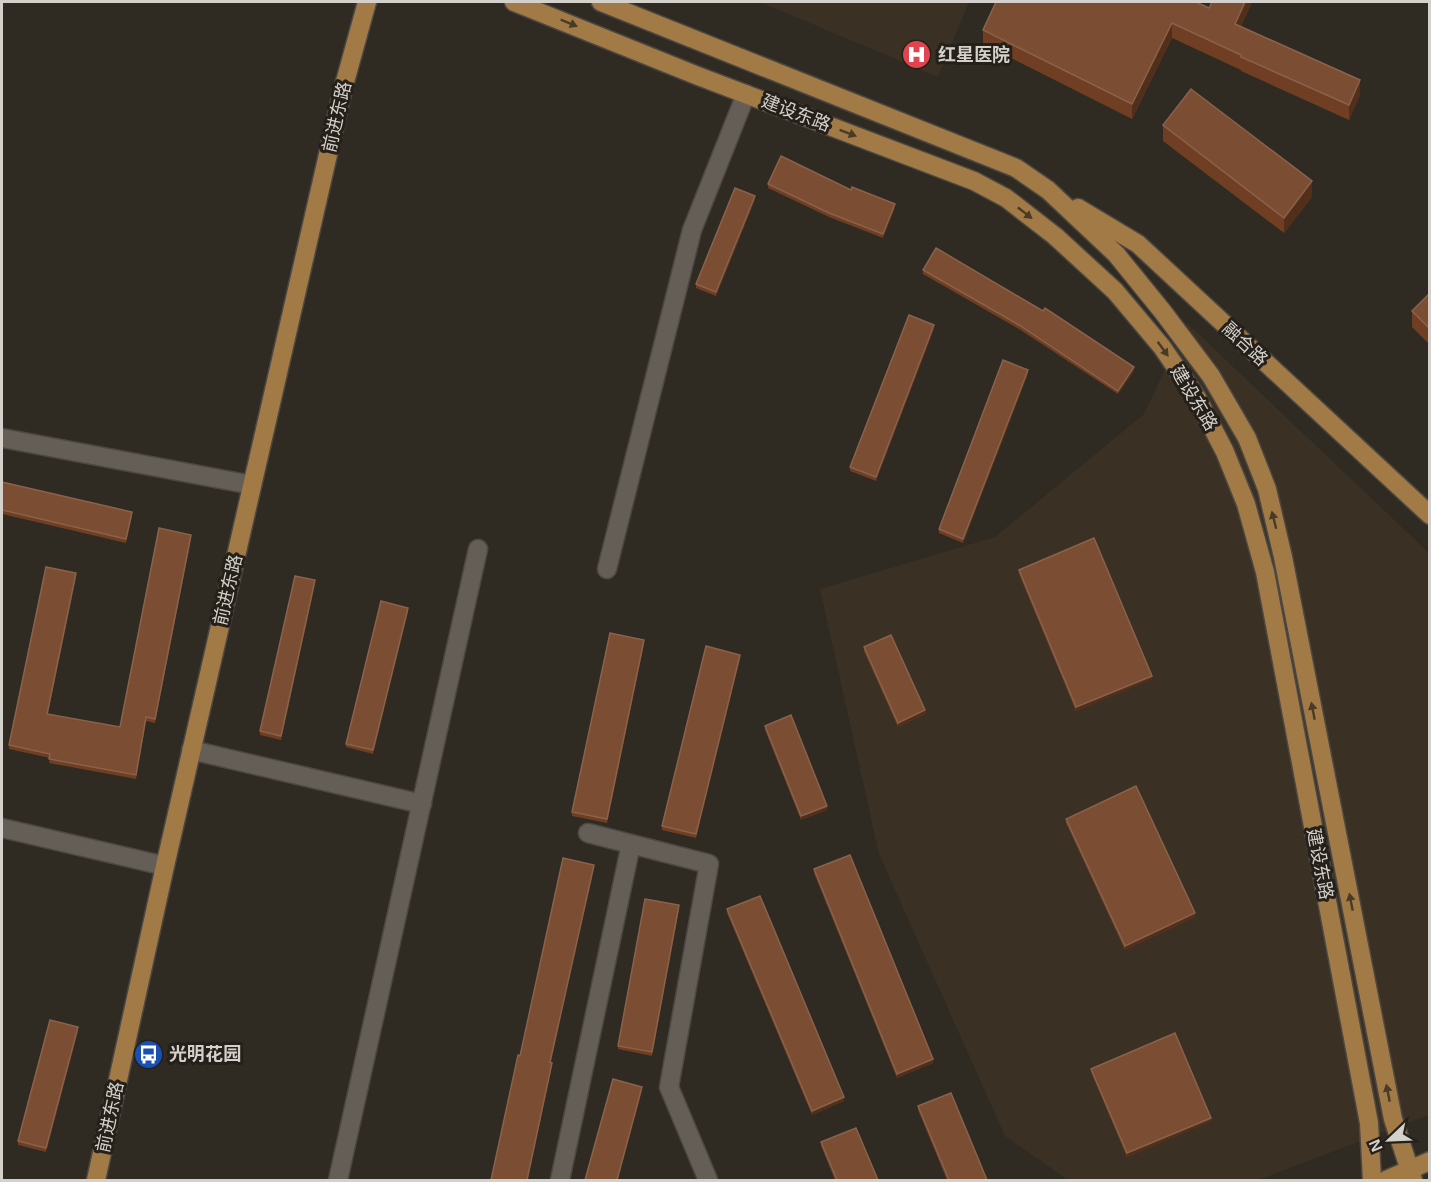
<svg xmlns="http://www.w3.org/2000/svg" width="1431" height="1182" font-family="Arial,'Noto Sans SC',sans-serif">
<rect width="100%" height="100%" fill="#2f2a22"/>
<g fill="#3a3124">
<polygon points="760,2 969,2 938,77"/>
<polygon points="1187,323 1429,553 1429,1115 1258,1180 1068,1180 1005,1136 879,854 820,589 995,537 1144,414"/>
</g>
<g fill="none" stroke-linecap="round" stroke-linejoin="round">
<defs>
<g id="minor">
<polyline points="2,438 252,485"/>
<polyline points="607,569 692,230 746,94"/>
<polyline points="191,750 422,804"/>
<polyline points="2,828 165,866"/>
<polyline points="588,833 709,864 669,1087 708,1180"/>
<polyline points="338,1180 478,549"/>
<polyline points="560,1180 631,844"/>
</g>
<g id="major">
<polyline points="514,2 698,76 974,181 1006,198 1055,236 1115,291 1162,347 1197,398 1225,452 1246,504 1265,572 1369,1123 1372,1180"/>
<polyline points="601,2 1016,168 1048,190 1116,254 1163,312 1211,376 1247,438 1267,489 1283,557 1393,1119 1413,1180"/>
<polyline points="1078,208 1138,244 1430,515"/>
<polyline points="96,1180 165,866 343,89 367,2"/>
<polyline points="1386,1180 1430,1161"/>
</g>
</defs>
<use href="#minor" stroke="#4c4742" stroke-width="21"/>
<use href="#major" stroke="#4c4742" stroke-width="21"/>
<use href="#minor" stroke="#645e56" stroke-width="18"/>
<use href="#major" stroke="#a17a46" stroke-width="18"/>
</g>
<g fill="#703e22">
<polygon points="1212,2 1252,2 1241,26 1360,95 1349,120 1241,71 1241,70 1172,38 1132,119 983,44 983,30 1209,8"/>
<polygon points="1163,125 1312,197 1284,233 1163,141"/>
<polygon points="768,184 851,190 895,208 883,238 829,217 768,188"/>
<polygon points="755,200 716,296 696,288 696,284"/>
<polygon points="923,270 1134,371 1118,394 1019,329 923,274"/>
<polygon points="1430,293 1430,345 1412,327 1412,311"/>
<polygon points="934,329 876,481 850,471 850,467"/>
<polygon points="1028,374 963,543 939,533 939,529"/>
<polygon points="2,482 132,516 126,543 2,514"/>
<polygon points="191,539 155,723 146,721 136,779 49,763 50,758 9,749 9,745 76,577 48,714 120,727"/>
<polygon points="1019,570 1152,679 1076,711 1019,574"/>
<polygon points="315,584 281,740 260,735 260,731"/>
<polygon points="408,612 373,754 346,747 346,744"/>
<polygon points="644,644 607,823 572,816 572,812"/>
<polygon points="864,647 925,714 898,727 864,651"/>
<polygon points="740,659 696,838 662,830 662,826"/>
<polygon points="765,726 827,810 801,820 765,730"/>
<polygon points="1066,819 1195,917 1125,950 1066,823"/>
<polygon points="814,869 933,1063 897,1078 814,873"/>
<polygon points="679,909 652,1056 618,1049 618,1046"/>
<polygon points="727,909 844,1101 812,1115 727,913"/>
<polygon points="78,1031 46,1152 18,1145 18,1141"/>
<polygon points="1091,1069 1211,1121 1127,1157 1091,1072"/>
<polygon points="918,1106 987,1180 947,1180 918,1110"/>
<polygon points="821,1142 878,1180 835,1180 821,1146"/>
</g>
<g fill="#522f1a">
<polygon points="1245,2 1252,2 1235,38 1235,24"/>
<polygon points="1172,23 1172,38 1132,119 1132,104"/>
<polygon points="1360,80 1360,95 1349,120 1349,105"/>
<polygon points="1312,181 1312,197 1284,233 1284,218"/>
<polygon points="755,196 755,200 716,296 716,292"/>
<polygon points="895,204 895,208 883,238 883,234"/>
<polygon points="934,325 934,329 876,481 876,477"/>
<polygon points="1134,367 1134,371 1118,394 1118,391"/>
<polygon points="1028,370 1028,374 963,543 963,539"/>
<polygon points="132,512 132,516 126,543 126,539"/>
<polygon points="191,535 191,539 155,723 155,719"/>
<polygon points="76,573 76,577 47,718 47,714"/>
<polygon points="315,580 315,584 281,740 281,736"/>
<polygon points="408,608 408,612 373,754 373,750"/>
<polygon points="644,640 644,644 607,823 607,819"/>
<polygon points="740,655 740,659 696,838 696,834"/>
<polygon points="1152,676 1152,679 1076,711 1076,707"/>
<polygon points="925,710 925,714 898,727 898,723"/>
<polygon points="146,717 146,721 136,779 136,775"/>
<polygon points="827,806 827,810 801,820 801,816"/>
<polygon points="594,865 594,869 550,1066 550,1062"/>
<polygon points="679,905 679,909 652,1056 652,1052"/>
<polygon points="1195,913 1195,917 1125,950 1125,946"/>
<polygon points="78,1027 78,1031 46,1152 46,1148"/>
<polygon points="933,1059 933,1063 897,1078 897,1074"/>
<polygon points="552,1063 552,1067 528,1180 527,1180"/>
<polygon points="642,1087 642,1091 618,1180 617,1180"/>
<polygon points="844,1097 844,1101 812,1115 812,1111"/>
<polygon points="1211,1118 1211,1121 1127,1157 1127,1153"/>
</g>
<g fill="#7b4e34" stroke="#89624c" stroke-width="1.5">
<polygon points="996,2 1196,2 1209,8 1212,2 1245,2 1235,24 1360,80 1349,105 1241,57 1241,55 1172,23 1132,104 983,30"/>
<polygon points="1191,89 1312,181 1284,218 1163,125"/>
<polygon points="781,156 851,190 852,187 895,204 883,234 829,213 768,184"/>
<polygon points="735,188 755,196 716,292 696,284"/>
<polygon points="936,248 1043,311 1045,308 1134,367 1118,391 1019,325 923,270"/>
<polygon points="1430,293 1430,329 1412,311"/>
<polygon points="909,315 934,325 876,477 850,467"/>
<polygon points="1003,360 1028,370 963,539 939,529"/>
<polygon points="2,482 132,512 126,539 2,510"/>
<polygon points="159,528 191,535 155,719 146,717 136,775 49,759 50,754 9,745 46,567 76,573 47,714 120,727"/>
<polygon points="1094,538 1152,676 1076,707 1019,570"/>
<polygon points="295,576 315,580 281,736 260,731"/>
<polygon points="381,601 408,608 373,750 346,744"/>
<polygon points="610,633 644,640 607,819 572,812"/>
<polygon points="891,635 925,710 898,723 864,647"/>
<polygon points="706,646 740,655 696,834 662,826"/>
<polygon points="791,715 827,806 801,816 765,726"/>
<polygon points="1136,786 1195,913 1125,946 1066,819"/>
<polygon points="850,855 933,1059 897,1074 814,869"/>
<polygon points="563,858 594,865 550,1062 552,1063 527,1180 491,1180 518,1055 520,1056"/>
<polygon points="760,896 844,1097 812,1111 727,909"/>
<polygon points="645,899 679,905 652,1052 618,1046"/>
<polygon points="50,1020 78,1027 46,1148 18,1141"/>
<polygon points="1175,1033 1211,1118 1127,1153 1091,1069"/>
<polygon points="613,1079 642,1087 617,1180 585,1180"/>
<polygon points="951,1093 987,1180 949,1180 918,1106"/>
<polygon points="856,1128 878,1180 837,1180 821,1142"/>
</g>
<defs><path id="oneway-solid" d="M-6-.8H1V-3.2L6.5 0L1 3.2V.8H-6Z" transform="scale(1.5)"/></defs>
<g fill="#4a3b26">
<use href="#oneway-solid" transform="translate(569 23) rotate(22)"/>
<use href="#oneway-solid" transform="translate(848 133) rotate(21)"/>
<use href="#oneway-solid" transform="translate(1025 213) rotate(38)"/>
<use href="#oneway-solid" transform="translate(1163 349) rotate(54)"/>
<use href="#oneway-solid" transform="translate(1274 520) rotate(-104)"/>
<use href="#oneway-solid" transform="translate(1313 711) rotate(-101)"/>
<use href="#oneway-solid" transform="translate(1351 902) rotate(-101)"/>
<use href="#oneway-solid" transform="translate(1388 1093) rotate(-101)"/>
</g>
<defs>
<symbol id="hospital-disc" viewBox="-11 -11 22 22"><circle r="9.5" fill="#e0444e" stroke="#252019"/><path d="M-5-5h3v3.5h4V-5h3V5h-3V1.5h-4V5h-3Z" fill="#fff"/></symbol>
<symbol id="bus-disc" viewBox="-11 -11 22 22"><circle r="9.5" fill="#1a4fb4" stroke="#252019"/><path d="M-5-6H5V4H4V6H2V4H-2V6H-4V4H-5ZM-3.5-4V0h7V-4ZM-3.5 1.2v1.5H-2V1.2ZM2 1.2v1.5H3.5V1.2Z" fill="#fff"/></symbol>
</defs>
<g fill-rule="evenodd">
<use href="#hospital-disc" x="900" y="38" width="33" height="33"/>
<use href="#bus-disc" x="132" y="1038" width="33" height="33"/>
</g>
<g text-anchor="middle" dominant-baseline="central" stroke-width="6" stroke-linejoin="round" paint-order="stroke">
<g font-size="18" font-weight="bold" fill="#d4d1cc" stroke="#252019" text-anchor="start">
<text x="938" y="55">红星医院</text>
<text x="169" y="1054">光明花园</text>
</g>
<g font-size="18" fill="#d4d1cc" stroke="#252019">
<text transform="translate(796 113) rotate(21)">建设东路</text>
<text transform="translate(337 117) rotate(-77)">前进东路</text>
<text transform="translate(1245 344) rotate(43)">融合路</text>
<text transform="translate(1194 398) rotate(59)">建设东路</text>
<text transform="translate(228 590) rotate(-77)">前进东路</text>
<text transform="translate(1320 864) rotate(79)">建设东路</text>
<text transform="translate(110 1117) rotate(-78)">前进东路</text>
</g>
</g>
<rect width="1431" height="1182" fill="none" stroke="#d4d1cc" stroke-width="6"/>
<g transform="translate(1389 1140) rotate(247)" stroke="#252019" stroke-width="4.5" paint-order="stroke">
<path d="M0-4.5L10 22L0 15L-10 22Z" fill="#d4d1cc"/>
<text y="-9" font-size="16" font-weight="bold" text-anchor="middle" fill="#d4d1cc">N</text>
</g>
</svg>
